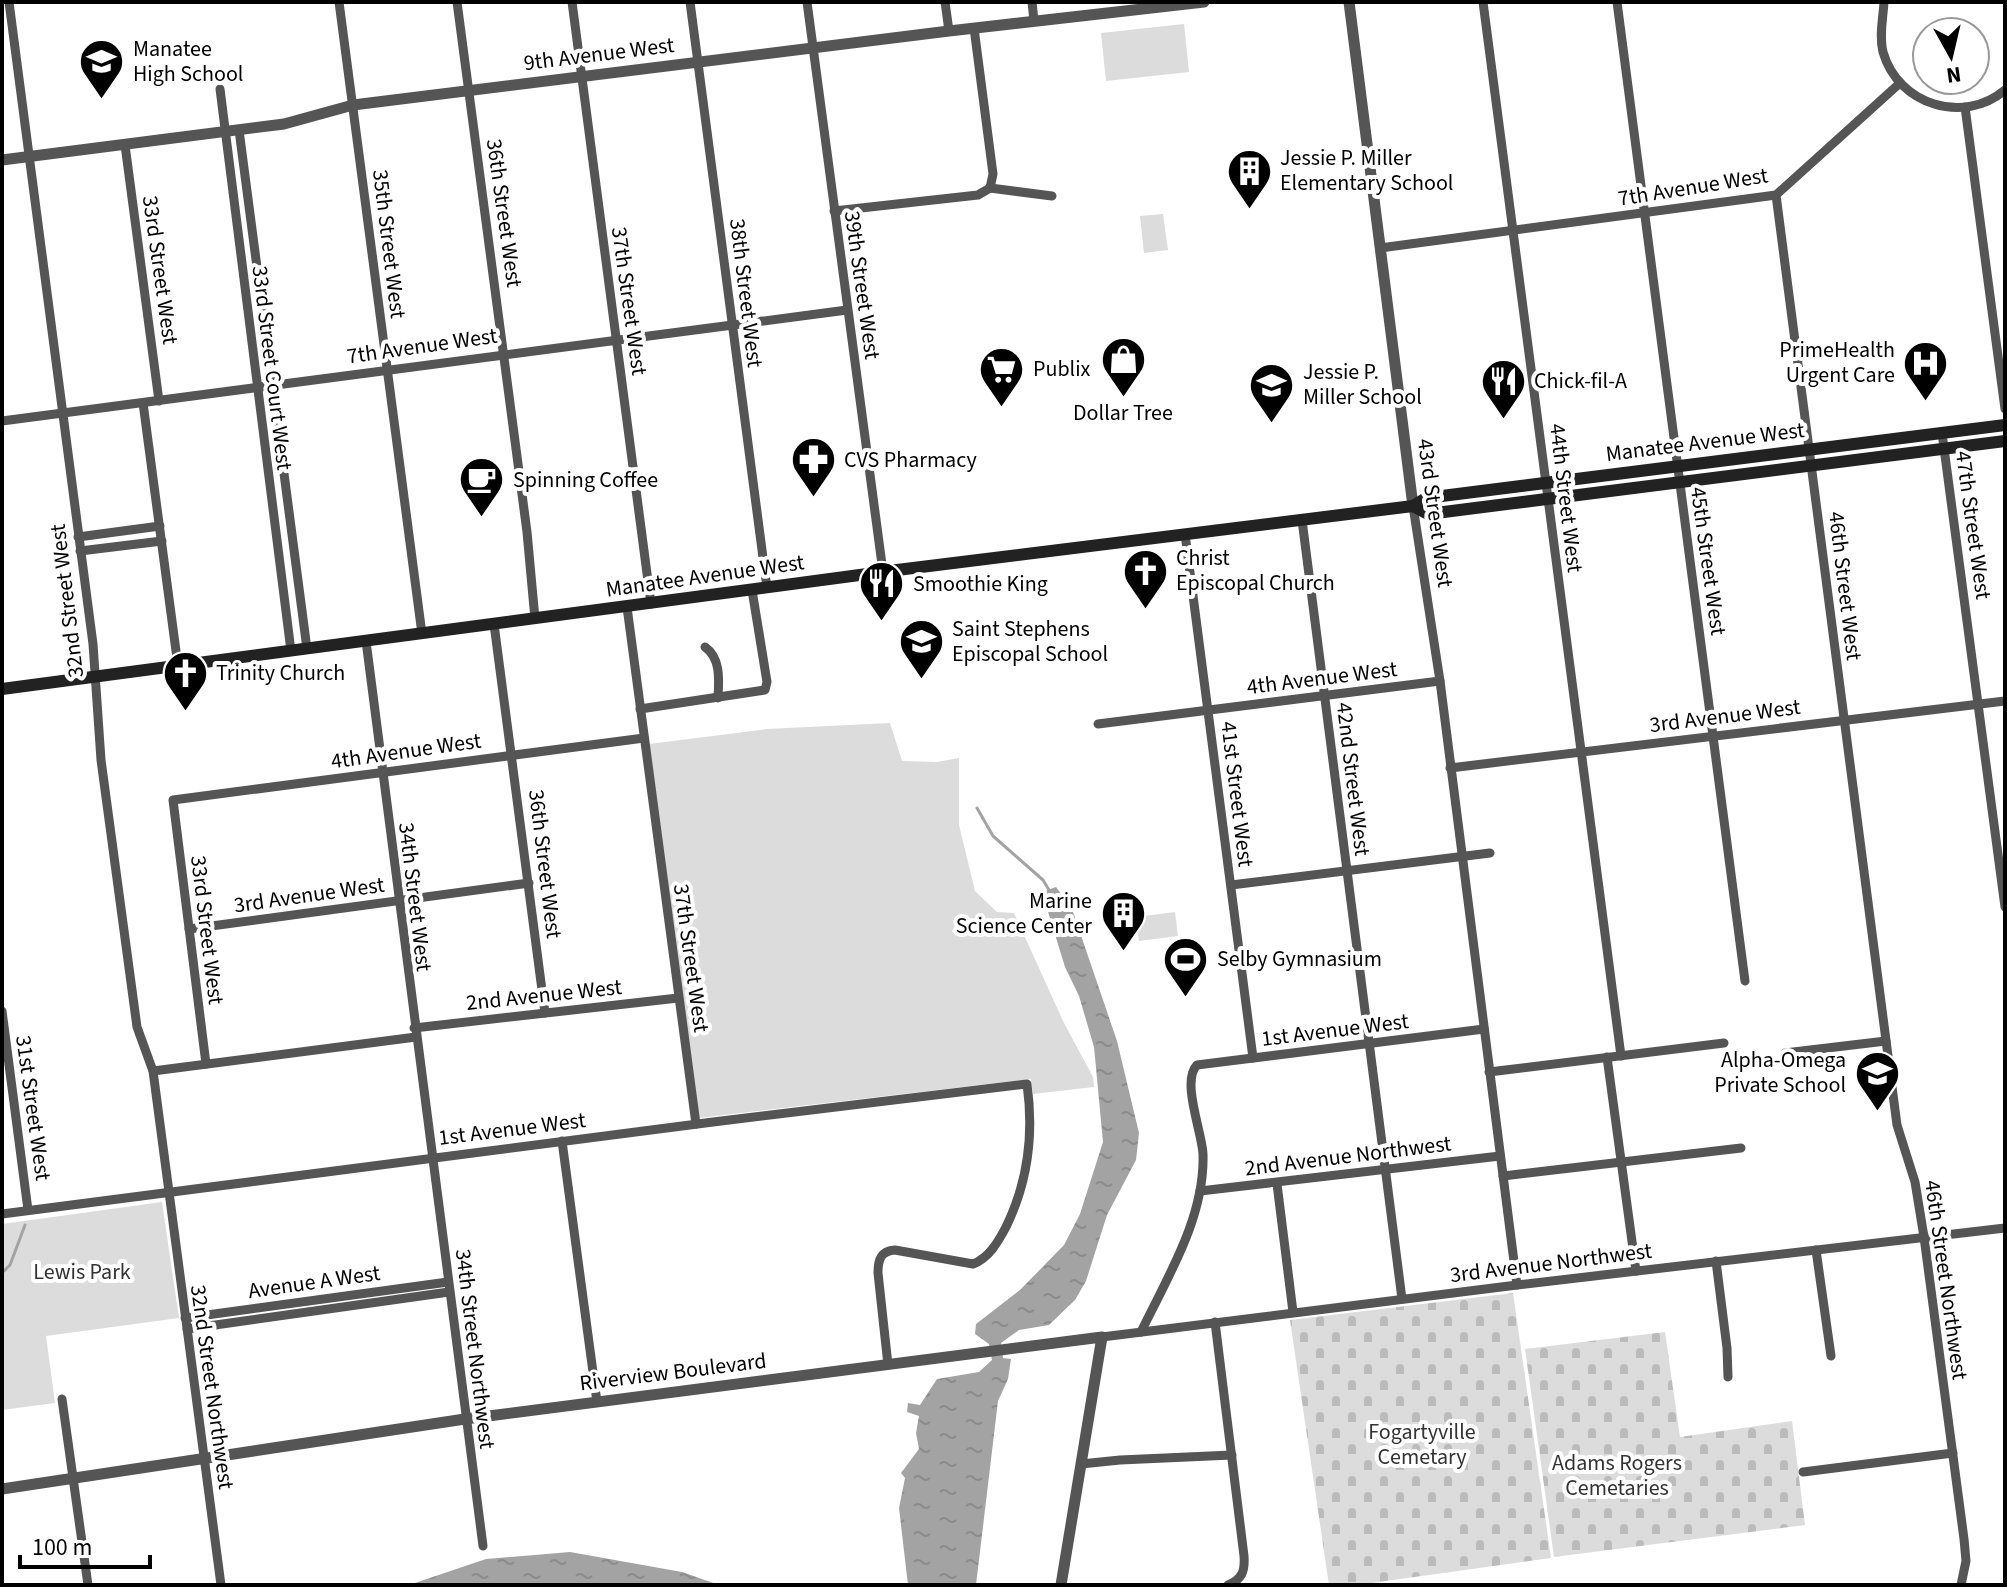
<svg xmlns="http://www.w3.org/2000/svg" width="2007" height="1587" font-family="'Source Sans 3',sans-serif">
<defs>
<pattern id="cemetery-stones" width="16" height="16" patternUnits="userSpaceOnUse" patternTransform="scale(2)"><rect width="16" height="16" fill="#dcdcdc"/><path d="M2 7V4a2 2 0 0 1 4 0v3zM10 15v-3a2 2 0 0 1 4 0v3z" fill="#bbb"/></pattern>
<pattern id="water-ripples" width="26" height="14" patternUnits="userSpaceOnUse" patternTransform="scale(2)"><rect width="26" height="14" fill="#a3a3a3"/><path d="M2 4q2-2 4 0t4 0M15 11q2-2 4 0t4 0" fill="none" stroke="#8b8b8b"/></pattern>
</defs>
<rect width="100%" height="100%" fill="#fff"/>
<g fill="url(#cemetery-stones)">
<polygon points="1513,1293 1551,1558 1357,1585 1329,1585 1290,1320"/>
<polygon points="1665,1332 1680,1437 1792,1421 1805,1525 1554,1557 1525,1349"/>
</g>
<g fill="#dcdcdc">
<polygon points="1184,24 1189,72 1106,81 1101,33"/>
<polygon points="1163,214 1168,250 1144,253 1140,216"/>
<polygon points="890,723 902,761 937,762 959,758 959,825 975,891 997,912 1014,913 1064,1023 1093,1077 1094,1087 1033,1094 1031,1079 699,1118 649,744 767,729"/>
<polygon points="1175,912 1178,936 1139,941 1136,917"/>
<polygon points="162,1202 179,1318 46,1336 55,1403 2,1410 2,1224"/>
</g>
<g fill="url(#water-ripples)">
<polygon points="1056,887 1072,909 1117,1041 1139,1133 1136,1160 1107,1215 1086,1281 1075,1300 1049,1325 1019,1330 1001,1343 1003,1358 1011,1359 1008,1379 998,1401 976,1585 908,1585 899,1508 905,1478 901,1473 919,1449 916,1433 919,1416 907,1412 908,1403 920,1405 937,1379 979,1372 992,1360 989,1344 975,1334 976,1324 1020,1290 1064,1245 1080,1214 1103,1142 1094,1047 1079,996 1065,967 1042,892"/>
<polygon points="570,1552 682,1572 719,1585 409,1585 486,1559"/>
</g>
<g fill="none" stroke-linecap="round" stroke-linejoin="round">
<g stroke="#a3a3a3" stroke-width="3">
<polyline points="977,808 993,836 1043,880 1049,890"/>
<polyline points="2,1273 10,1265 25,1225"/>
</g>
<g stroke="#555" stroke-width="9">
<polyline points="9,2 93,644 101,760 137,1027 153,1071 221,1585"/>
<polyline points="339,2 422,634"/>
<polyline points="457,2 527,532 535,619"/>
<polyline points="572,2 651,604"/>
<polyline points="690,2 767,588"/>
<polyline points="807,2 883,572"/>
<polyline points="945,2 949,31"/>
<polyline points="1032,2 1034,21"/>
<polyline points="1483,2 1621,1056"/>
<polyline points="1617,2 1745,981"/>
<path d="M1884,2C1883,19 1879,35 1883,52C1898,105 1964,125 2005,90"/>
<polyline points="974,28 993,174 990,188"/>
<polyline points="220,89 291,651"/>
<polyline points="1965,107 2005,409"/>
<polyline points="239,130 307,649"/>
<polyline points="125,145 159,401"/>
<polyline points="990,188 1052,196"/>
<polyline points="1776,195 1897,1125 1915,1182 1924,1237 1964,1539 1966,1561 1961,1585"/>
<polyline points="834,211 978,195 990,188"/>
<polyline points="1380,248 1776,195 1900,83"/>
<polyline points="143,403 178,666"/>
<polyline points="2,421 847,310"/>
<polyline points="1942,433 2005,907"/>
<polyline points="1413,506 1440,681 1517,1285"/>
<polyline points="1302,520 1402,1299"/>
<polyline points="1185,534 1253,1058"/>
<polyline points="78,537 160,526"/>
<polyline points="80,551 162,541"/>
<polyline points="627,607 696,1124"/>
<polyline points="494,624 545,1013"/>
<polyline points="366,641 483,1546"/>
<path d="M705,647C721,658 719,680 718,698"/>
<polyline points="640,709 765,690 767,682 752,590"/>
<polyline points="1098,724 1440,681"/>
<polyline points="1450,768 2005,701"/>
<polyline points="1231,885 1490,853"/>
<polyline points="189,929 529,883"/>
<polyline points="2,1011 28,1210"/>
<polyline points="414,1028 678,998"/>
<polyline points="1785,1053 1886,1041"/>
<polyline points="1607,1057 1636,1271"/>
<polyline points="206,1064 173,800 644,738"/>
<polyline points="153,1071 416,1037"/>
<polyline points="1489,1072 1724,1043"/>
<polyline points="562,1141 597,1402"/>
<polyline points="1503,1176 1741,1148"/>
<polyline points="1277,1184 1293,1312"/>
<polyline points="1200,1191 1500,1156"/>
<path d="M2,1214L713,1122L1027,1084C1034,1134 1028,1182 1006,1227C998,1242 989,1258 973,1264L895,1250C881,1251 878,1259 878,1273L888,1365"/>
<polyline points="1816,1250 1831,1356"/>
<polyline points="1716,1261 1727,1348 1728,1377"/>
<polyline points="185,1318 448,1282"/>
<path d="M1215,1322L1244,1556C1245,1570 1243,1579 1228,1585"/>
<polyline points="187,1329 449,1292"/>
<path d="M1141,1332C1168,1276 1205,1217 1203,1154C1202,1132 1181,1081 1197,1065L1484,1029"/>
<polyline points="1102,1337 1517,1285 2005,1228"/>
<polyline points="62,1399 88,1585"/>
<polyline points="1081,1464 1120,1460 1232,1455"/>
<polyline points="1803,1472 1953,1453"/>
</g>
<g stroke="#555" stroke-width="11">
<polyline points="1349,2 1413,506"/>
<polyline points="2,160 284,124 353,105 949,31 1204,2"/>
<polyline points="2,1489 465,1419 1102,1337 1061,1585"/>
</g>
<g stroke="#222" stroke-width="12">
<polyline points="1413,506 1428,514 2005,441"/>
<polyline points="2,689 897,570 1413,506 1426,498 2005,425"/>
</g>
</g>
<defs>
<symbol id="school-pin" viewBox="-11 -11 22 30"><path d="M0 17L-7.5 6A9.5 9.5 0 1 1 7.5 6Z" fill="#000" stroke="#fff"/><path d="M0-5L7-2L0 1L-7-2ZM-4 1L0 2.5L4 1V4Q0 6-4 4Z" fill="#fff"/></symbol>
<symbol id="building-pin" viewBox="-11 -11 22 30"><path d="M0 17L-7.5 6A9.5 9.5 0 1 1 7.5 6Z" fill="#000" stroke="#fff"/><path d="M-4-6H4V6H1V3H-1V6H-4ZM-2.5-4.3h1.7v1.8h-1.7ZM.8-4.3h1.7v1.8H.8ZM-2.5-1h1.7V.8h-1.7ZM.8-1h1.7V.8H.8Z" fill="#fff"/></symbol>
<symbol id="shop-pin" viewBox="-11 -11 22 30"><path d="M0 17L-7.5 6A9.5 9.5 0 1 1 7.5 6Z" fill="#000" stroke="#fff"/><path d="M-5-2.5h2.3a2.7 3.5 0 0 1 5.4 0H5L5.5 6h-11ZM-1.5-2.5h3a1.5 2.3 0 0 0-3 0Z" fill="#fff"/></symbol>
<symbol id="hospital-pin" viewBox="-11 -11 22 30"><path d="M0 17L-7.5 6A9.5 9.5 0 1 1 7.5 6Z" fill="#000" stroke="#fff"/><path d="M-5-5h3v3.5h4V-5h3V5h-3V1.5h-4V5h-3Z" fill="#fff"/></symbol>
<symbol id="supermarket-pin" viewBox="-11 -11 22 30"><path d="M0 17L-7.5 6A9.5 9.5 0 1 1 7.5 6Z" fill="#000" stroke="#fff"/><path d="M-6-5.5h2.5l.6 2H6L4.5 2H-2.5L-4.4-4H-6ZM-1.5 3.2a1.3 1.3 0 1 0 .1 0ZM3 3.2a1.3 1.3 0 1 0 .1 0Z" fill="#fff"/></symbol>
<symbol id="restaurant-pin" viewBox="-11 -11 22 30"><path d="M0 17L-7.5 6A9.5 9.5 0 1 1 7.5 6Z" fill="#000" stroke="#fff"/><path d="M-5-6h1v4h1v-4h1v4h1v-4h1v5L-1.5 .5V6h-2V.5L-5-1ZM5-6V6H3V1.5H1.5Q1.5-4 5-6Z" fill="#fff"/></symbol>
<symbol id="pharmacy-pin" viewBox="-11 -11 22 30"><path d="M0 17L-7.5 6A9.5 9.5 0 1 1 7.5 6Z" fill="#000" stroke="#fff"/><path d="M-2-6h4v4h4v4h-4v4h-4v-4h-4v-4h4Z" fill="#fff"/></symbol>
<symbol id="cafe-pin" viewBox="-11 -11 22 30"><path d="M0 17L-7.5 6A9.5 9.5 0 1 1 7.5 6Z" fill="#000" stroke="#fff"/><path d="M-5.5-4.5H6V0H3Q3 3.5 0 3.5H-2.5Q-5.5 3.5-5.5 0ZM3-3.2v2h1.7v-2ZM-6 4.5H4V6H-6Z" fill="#fff"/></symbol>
<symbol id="church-pin" viewBox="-11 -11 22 30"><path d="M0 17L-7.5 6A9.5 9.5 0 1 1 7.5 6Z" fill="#000" stroke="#fff"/><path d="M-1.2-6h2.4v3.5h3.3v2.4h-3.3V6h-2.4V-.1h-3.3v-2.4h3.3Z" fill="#fff"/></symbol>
<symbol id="stadium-pin" viewBox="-11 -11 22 30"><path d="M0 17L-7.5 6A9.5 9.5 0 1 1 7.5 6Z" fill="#000" stroke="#fff"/><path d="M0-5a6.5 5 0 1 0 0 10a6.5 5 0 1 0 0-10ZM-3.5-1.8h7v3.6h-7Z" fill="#fff"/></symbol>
</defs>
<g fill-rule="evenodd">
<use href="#school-pin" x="76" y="36" width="51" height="69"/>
<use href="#building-pin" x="1224" y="146" width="51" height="69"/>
<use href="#shop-pin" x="1098" y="334" width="51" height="69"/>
<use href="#hospital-pin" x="1900" y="338" width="51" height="69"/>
<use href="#supermarket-pin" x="976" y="344" width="51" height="69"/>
<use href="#restaurant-pin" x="1478" y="356" width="51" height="69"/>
<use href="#school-pin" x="1246" y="360" width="51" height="69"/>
<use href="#pharmacy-pin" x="788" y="434" width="51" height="69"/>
<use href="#cafe-pin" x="456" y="454" width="51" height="69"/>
<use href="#church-pin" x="1120" y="546" width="51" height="69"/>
<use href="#restaurant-pin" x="856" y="558" width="51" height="69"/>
<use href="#school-pin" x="896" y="616" width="51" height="69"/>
<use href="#church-pin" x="160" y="648" width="51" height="69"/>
<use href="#building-pin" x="1098" y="888" width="51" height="69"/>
<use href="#stadium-pin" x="1160" y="934" width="51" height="69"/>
<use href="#school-pin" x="1852" y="1048" width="51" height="69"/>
</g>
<g text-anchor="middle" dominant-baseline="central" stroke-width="8" stroke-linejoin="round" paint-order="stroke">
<g font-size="22" fill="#000" stroke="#fff" text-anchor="start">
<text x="133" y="49">Manatee<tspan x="133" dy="25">High School</tspan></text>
<text x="1280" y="158">Jessie P. Miller<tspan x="1280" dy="25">Elementary School</tspan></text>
<text x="1895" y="350" text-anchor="end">PrimeHealth<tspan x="1895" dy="25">Urgent Care</tspan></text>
<text x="1033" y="369">Publix</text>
<text x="1303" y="372">Jessie P.<tspan x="1303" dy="25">Miller School</tspan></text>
<text x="1534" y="381">Chick-fil-A</text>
<text x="1123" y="413" text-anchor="middle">Dollar Tree</text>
<text x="844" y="460">CVS Pharmacy</text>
<text x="513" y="480">Spinning Coffee</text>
<text x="1176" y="558">Christ<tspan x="1176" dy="25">Episcopal Church</tspan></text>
<text x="913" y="584">Smoothie King</text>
<text x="952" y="629">Saint Stephens<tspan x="952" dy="25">Episcopal School</tspan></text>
<text x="216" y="673">Trinity Church</text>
<text x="1092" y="901" text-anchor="end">Marine<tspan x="1092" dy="25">Science Center</tspan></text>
<text x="1217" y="959">Selby Gymnasium</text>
<text x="1846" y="1060" text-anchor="end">Alpha-Omega<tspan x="1846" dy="25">Private School</tspan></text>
</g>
<g font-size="22" fill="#000" stroke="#fff">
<text transform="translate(599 54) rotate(-7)">9th Avenue West</text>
<text transform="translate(1693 187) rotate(-9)">7th Avenue West</text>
<text transform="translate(504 213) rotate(82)">36th Street West</text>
<text transform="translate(389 244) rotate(83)">35th Street West</text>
<text transform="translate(160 270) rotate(82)">33rd Street West</text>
<text transform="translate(862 285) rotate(82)">39th Street West</text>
<text transform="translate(746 293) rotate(83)">38th Street West</text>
<text transform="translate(629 301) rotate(82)">37th Street West</text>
<text transform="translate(422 346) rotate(-8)">7th Avenue West</text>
<text transform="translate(272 368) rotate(83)">33rd Street Court West</text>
<text transform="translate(1705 442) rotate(-7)">Manatee Avenue West</text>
<text transform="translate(1566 498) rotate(83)">44th Street West</text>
<text transform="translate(1435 513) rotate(82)">43rd Street West</text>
<text transform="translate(1973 525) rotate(82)">47th Street West</text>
<text transform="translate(1708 561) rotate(82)">45th Street West</text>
<text transform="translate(705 576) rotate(-8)">Manatee Avenue West</text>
<text transform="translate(1845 586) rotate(83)">46th Street West</text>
<text transform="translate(67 601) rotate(-97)">32nd Street West</text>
<text transform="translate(1322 678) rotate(-7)">4th Avenue West</text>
<text transform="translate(1725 716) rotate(-7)">3rd Avenue West</text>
<text transform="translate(406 751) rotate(-8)">4th Avenue West</text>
<text transform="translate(1353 779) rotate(83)">42nd Street West</text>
<text transform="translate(1237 794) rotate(83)">41st Street West</text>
<text transform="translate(545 864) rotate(83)">36th Street West</text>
<text transform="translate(309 895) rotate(-8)">3rd Avenue West</text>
<text transform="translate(415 897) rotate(83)">34th Street West</text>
<text transform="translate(207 930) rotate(83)">33rd Street West</text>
<text transform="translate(691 958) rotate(82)">37th Street West</text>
<text transform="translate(544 995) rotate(-6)">2nd Avenue West</text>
<text transform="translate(1335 1030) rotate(-7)">1st Avenue West</text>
<text transform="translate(33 1108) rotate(82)">31st Street West</text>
<text transform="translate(512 1129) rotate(-7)">1st Avenue West</text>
<text transform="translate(1348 1156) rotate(-7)">2nd Avenue Northwest</text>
<text transform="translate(1551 1263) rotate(-7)">3rd Avenue Northwest</text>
<text transform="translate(1946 1280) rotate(82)">46th Street Northwest</text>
<text transform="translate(314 1282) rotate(-8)">Avenue A West</text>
<text transform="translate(475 1349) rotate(83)">34th Street Northwest</text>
<text transform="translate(673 1372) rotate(-7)">Riverview Boulevard</text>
<text transform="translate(212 1387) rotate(82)">32nd Street Northwest</text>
</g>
<g font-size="22" fill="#333" stroke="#fff">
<text x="82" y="1272">Lewis Park</text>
<text x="1422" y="1432">Fogartyville<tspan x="1422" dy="25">Cemetary</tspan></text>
<text x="1617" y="1463">Adams Rogers<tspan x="1617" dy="25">Cemetaries</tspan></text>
</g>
</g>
<rect width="2007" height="1587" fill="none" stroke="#000000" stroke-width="8"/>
<g transform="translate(1951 56) rotate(172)"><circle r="38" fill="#ffffff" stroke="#999999" stroke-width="2"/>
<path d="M0-6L14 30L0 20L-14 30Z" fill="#000000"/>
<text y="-12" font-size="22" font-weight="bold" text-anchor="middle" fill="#000000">N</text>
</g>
<path d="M20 1555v12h130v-12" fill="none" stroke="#000000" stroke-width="4"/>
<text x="32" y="1555" font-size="24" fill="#000000" stroke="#ffffff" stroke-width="6" paint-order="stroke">100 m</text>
</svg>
